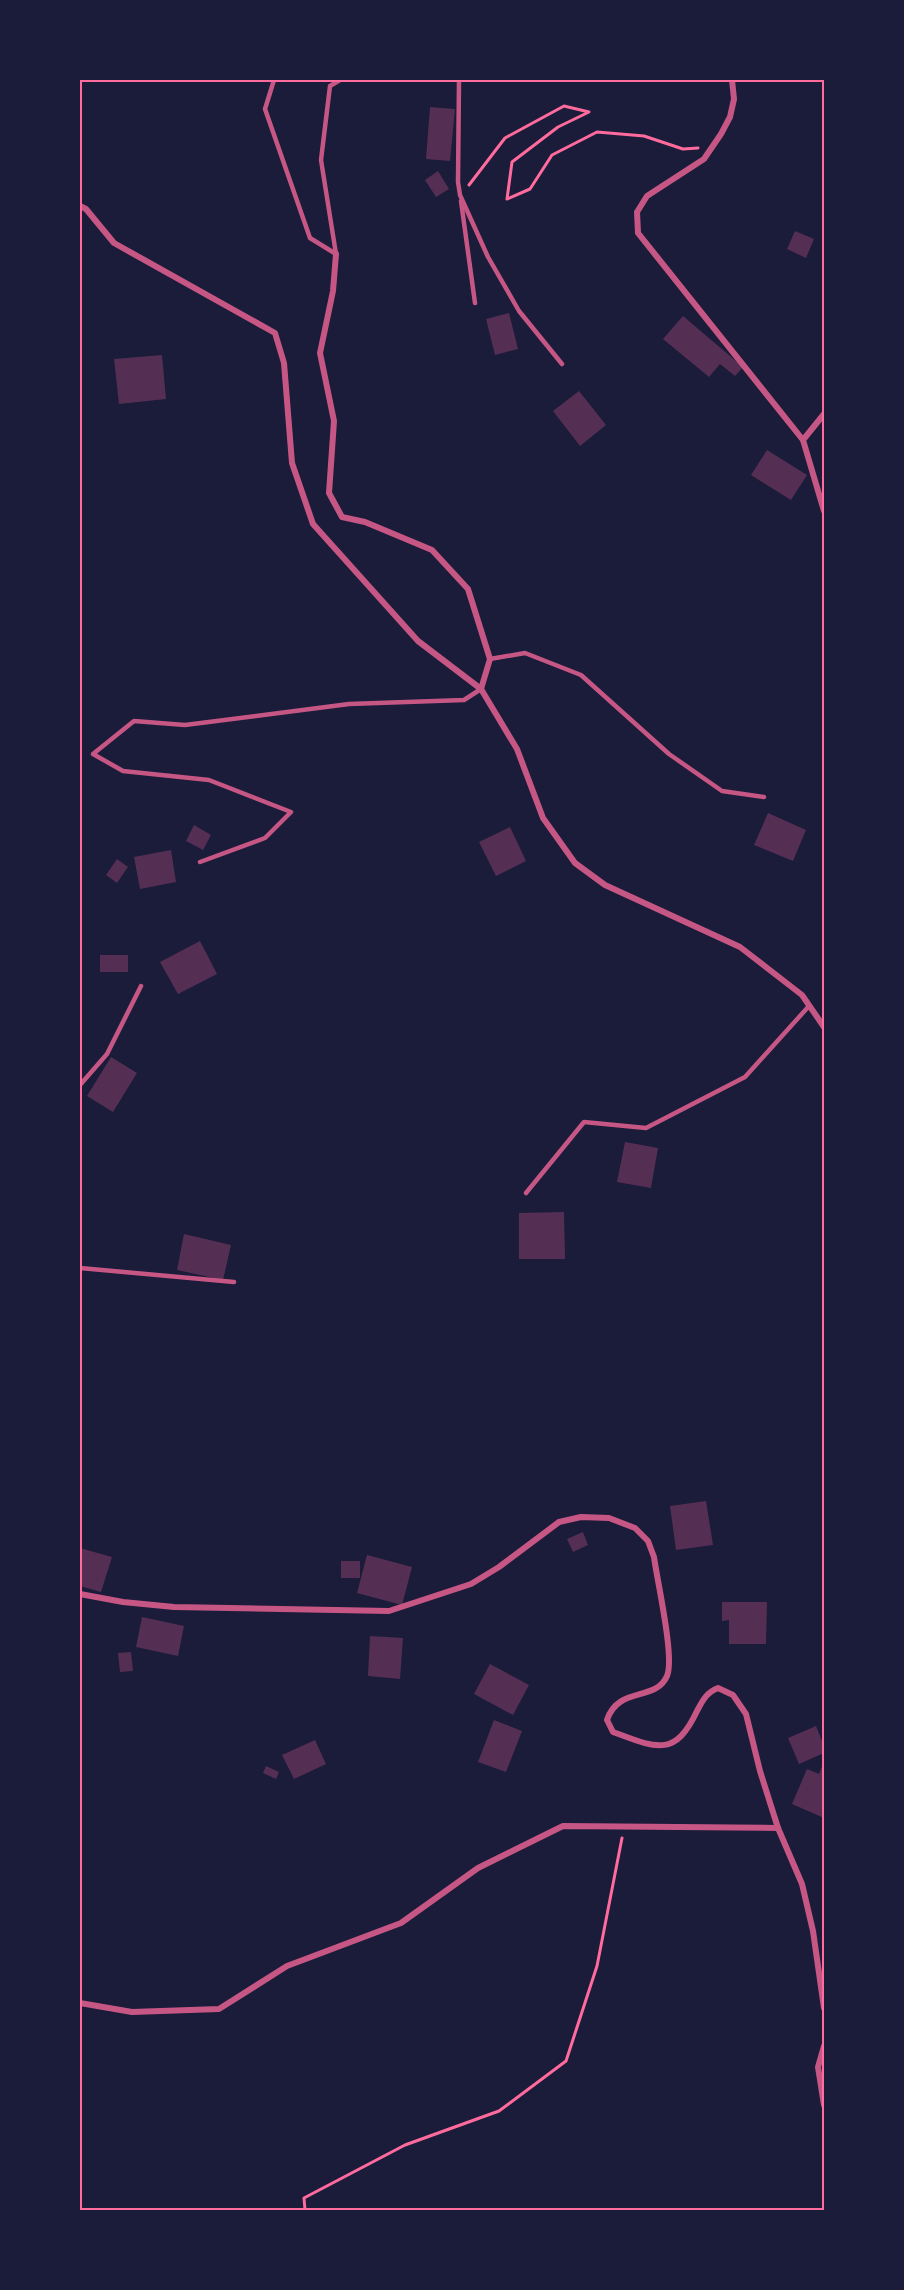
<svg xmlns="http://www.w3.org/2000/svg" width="904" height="2290" font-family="Lato,sans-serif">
<rect width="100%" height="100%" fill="#1b1b3a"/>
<g fill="#542f53">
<polygon points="430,107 455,109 450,161 426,159"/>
<polygon points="438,171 449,189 436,197 425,180"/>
<polygon points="795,231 814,239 806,258 787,249"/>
<polygon points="509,313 518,349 495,355 486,319"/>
<polygon points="683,316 743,367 735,376 720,364 709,377 663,339"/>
<polygon points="162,355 166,399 119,404 114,359"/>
<polygon points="579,391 606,425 580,446 553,411"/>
<polygon points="767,450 807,475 791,500 751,475"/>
<polygon points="768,813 806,830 793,861 754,845"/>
<polygon points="194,825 211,835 203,850 186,841"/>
<polygon points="510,827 526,861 496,876 479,842"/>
<polygon points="171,850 176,882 140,889 134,857"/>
<polygon points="117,859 128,867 117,883 106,875"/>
<polygon points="200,941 217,974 178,994 160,962"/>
<rect x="100" y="955" width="28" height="17"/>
<polygon points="111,1057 137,1073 113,1112 87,1096"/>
<polygon points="625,1142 658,1148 651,1188 617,1182"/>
<polygon points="564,1212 565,1259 519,1259 519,1213"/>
<polygon points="184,1234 231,1245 223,1280 177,1270"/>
<polygon points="706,1501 713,1545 676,1550 670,1506"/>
<polygon points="583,1532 588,1545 573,1552 567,1539"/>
<polygon points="80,1548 112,1557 101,1592 80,1586"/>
<polygon points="367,1555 412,1567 402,1605 357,1593"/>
<rect x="341" y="1561" width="19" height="17"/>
<polygon points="722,1602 767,1602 766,1644 729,1644 729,1620 722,1621"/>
<polygon points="142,1617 184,1626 178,1656 136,1647"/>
<polygon points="370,1636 403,1638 400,1679 368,1676"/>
<polygon points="131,1652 133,1671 120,1672 118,1653"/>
<polygon points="490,1664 529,1685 513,1715 474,1694"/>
<polygon points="494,1720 522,1731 506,1772 478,1762"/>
<polygon points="816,1726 824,1746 824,1753 799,1764 788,1738"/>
<polygon points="315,1740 326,1764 294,1779 282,1755"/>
<polygon points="824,1761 824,1818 792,1804 807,1769 819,1774"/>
<polygon points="266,1766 279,1772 276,1779 263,1773"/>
</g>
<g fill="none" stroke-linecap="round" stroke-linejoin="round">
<g stroke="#ff6b9d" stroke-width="3">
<polyline points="469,185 505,138 564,106 589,112 558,127 512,162 507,199 530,189 552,155 597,132 644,136 683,149 698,148"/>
<polyline points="305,2210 304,2198 405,2145 499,2111 566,2061 597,1966 622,1838"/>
</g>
<g stroke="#c65784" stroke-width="4.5">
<polyline points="274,80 265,109 310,238 336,254 321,160 330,86 340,80"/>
<polyline points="459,80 458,182 460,195 488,257 519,311 562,364"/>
<polyline points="461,201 475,303"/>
<polyline points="490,659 525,653 581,675 669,754 722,791 764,797"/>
<polyline points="200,862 265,838 291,812 209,780 123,771 93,754 134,721 185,725 349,704 464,700 481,689"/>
<polyline points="80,1085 107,1054 141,986"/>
<polyline points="526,1193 584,1122 646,1128 745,1077 809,1006"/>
<polyline points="80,1268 234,1282"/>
</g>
<g stroke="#c65784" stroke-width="6">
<polyline points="732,80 734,99 730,117 721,134 704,159 647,196 637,212 638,233 803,440"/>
<polyline points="80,206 86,209 114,243 275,333 284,363 292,463 313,524 418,641 481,689 517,749 543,818 575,863 605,885 740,947 802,995 824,1027"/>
<polyline points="336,254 333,291 320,353 334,421 329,493 342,517 365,522 432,550 468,589 490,659 481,689"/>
<polyline points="824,414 803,440 824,511"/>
<path d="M80,1594L123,1602L174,1607L389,1611L471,1584L499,1567L559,1522L581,1517L609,1518L635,1528L648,1541L654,1557C657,1580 675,1658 667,1676C656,1702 618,1686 607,1720L613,1732C656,1748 675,1758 697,1711C703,1700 706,1693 718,1688L733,1695L746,1714L760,1771L778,1828L802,1884L813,1931L824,2008"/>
<polyline points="80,2003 132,2012 219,2009 287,1966 401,1923 478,1868 563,1826 778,1828"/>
<polyline points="824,2046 818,2067 824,2105"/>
</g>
</g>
<rect width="904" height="2290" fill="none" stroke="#1b1b3a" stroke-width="162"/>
<rect x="81" y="81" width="742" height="2128" fill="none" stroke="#ff6b9d" stroke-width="2"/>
</svg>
